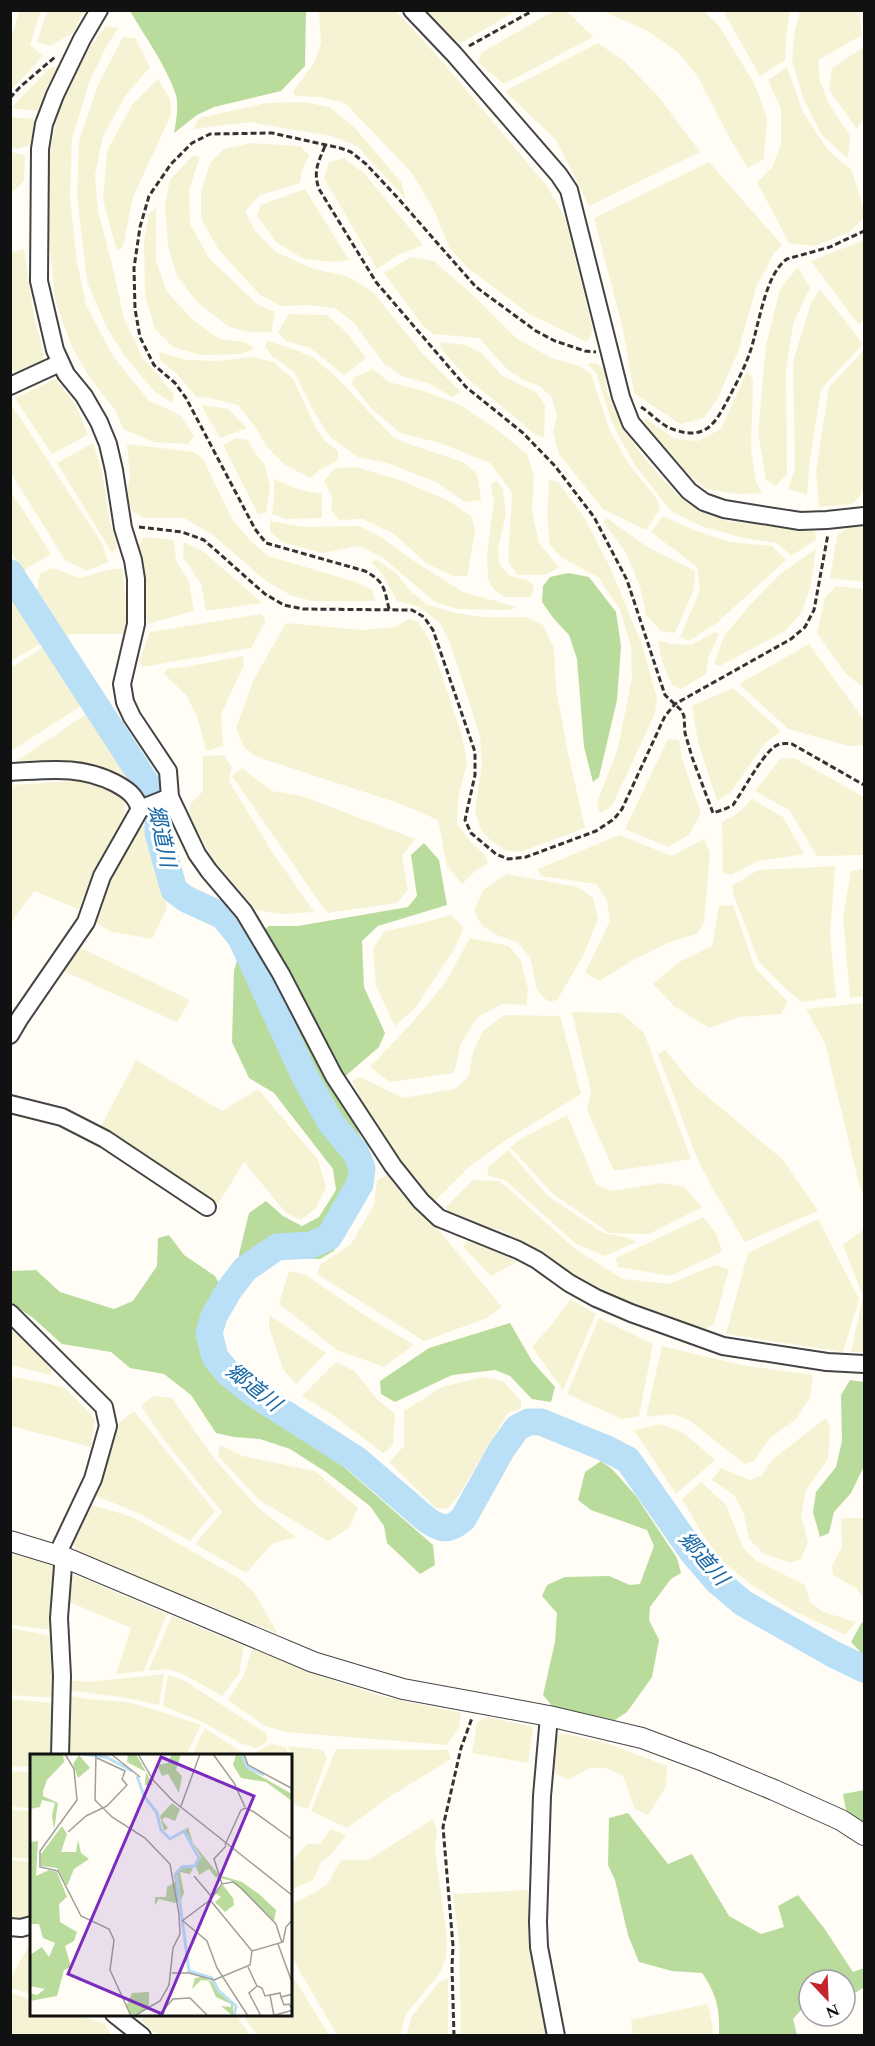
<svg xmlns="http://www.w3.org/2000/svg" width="875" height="2046" font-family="Spectral,'Noto Sans JP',serif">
<rect width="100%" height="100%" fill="#fffdf5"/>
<g fill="#f6f3d4">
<polygon points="19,11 41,11 30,45 43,56 11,90 11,39"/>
<polygon points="47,11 47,10 84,11 73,33 50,46 37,42"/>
<polygon points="319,11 396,11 440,59 547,186 565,218 593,331 587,342 529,314 469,269 449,247 434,210 411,172 345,103 320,97 295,96 293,91 314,63 321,43"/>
<polygon points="427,11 516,11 463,42 449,40"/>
<polygon points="554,11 567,11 593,37 504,84 478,62 481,53"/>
<polygon points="603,11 704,11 719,26 754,83 767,118 764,159 748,168 731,141 698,77 679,53 648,31"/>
<polygon points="723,11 790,11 786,37 785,60 760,76"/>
<polygon points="800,11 859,11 862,35 818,60 820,81 829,104 850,136 848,159 821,134 803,98 792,60 795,30"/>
<polygon points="106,26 118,28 105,49 89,83 72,139 70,198 77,262 86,305 113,356 148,400 180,415 194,436 188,444 153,442 123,429 115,410 90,378 72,347 55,299 48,230 49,157 57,116 80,59"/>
<polygon points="123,37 135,38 150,67 126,95 103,136 95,175 98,211 112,264 124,319 143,358 174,394 172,403 154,391 124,355 107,328 87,282 77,195 79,140 99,83"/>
<polygon points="598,43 624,61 658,96 700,152 589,206 556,140 505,91"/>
<polygon points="864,47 864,118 857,129 829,90 832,68"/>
<polygon points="60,66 47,87 39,111 11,108 50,68"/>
<polygon points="787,67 803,112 828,150 852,171 864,209 864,218 849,232 815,246 789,243 757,182 772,168 781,144 781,109 768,80"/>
<polygon points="158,79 170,99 171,115 133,197 123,246 117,251 103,200 107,151 132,105"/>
<polygon points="304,102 329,107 355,128 401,182 406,199 357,146 331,136 250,122 193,129 199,118 266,103"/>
<polygon points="10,117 34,119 32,144 16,149 11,147"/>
<polygon points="252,143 300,146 309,155 302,171 300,183 260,195 245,211 255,231 276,252 314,269 347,276 373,292 423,354 461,392 452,397 428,383 404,377 385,365 354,323 335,308 307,305 281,306 260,295 219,250 201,219 201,192 210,163 224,149"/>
<polygon points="11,152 25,155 24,181 12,192 10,192"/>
<polygon points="192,156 200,156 189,190 190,224 209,258 257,304 275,312 271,332 250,332 229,327 198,303 177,276 168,246 165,206 170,180"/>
<polygon points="344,158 365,174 423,245 398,255 377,269 324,178 329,162"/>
<polygon points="709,162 782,245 774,253 756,288 738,352 718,398 704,418 680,424 634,393 623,330 594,218"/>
<polygon points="305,189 349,260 335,262 304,259 276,242 257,216 261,205"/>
<polygon points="156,207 156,261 167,292 193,320 219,339 245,342 254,349 241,354 200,355 173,347 155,329 145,295 144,241 149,214"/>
<polygon points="864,240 864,320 859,325 811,261"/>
<polygon points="24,249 34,316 44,353 42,361 17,373 11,370 11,252"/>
<polygon points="411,257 434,261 472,294 516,338 551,358 579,366 591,374 610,431 629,464 656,498 660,509 646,530 603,509 559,454 553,432 557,416 552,398 541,387 522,379 507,369 479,338 433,334 423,326 384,273"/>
<polygon points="798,267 810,288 793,324 786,371 787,474 776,486 766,480 758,433 766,345 780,289"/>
<polygon points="820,289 863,344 821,389 809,467 807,495 788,489 795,468 793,362 811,303"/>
<polygon points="289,314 327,315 348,334 366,358 344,375 310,348 286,341 278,332"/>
<polygon points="267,341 291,348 314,358 335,376 392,436 406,443 463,462 477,474 481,500 465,502 436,482 390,464 358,457 330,437 313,410 294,372 273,357 265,347"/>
<polygon points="439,342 466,345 483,354 501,375 536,392 545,405 544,438 535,434 466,377 442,350"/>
<polygon points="864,350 864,492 852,504 819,507 816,472 829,387"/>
<polygon points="159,352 187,360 217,361 252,357 273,362 293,379 315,426 324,440 338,451 338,460 319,470 310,478 285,465 267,447 255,427 238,405 210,398 196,397 178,375 160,360"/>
<polygon points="596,363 604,369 607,392 620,420 641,454 676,494 699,510 727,521 815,531 816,540 791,556 777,543 743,538 701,526 671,511 634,464 612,423 596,373 587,364"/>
<polygon points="373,369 389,382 424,391 461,405 496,429 527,454 534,475 532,511 539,543 559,567 545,575 517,575 508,562 512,493 490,463 440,443 400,433 372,409 352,384 355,377"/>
<polygon points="747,371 753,380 751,449 756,482 762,493 738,494 707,489 690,476 645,425 645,418 675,439 698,441 721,429"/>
<polygon points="55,379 76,405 88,435 52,454 15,398"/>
<polygon points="11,404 103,545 108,562 87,571 65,560 11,473"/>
<polygon points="201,405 228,409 247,428 220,438"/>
<polygon points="236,438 248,440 254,452 265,465 270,488 266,513 258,514 223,445"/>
<polygon points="93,443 102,471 109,517 117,547 112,553 57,463"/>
<polygon points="127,444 194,452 203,459 232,519 249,539 268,556 356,582 372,590 375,601 313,601 292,596 266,581 213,535 184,518 144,518 132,511 126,498 130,476"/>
<polygon points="356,467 403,481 449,501 472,517 475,532 467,576 454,576 427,564 394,534 363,519 339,520 331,510 332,497 324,481 335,468"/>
<polygon points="274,479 297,489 322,494 322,518 286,519 272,514 274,498"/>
<polygon points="496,480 503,489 506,514 498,549 499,564 510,576 528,580 534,585 531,597 505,597 494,590 488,579 487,554 494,502 491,485"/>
<polygon points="549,480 558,482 584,517 610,567 642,645 657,698 655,713 612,806 600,813 597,803 618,748 632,677 631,647 620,609 598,577 562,558 550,545 547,517"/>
<polygon points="10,490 51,554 23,571 11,552"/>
<polygon points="663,516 696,531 731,542 772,546 786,560 718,622 689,641 680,637 700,590 697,567 651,532"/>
<polygon points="607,518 647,547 695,571 694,589 675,633 661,631 646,615 640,586 625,551 603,522"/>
<polygon points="270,521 304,527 359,526 379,536 411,559 463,592 517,607 509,610 457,609 435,602 382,557 359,546 322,553 284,543 270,532"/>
<polygon points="864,526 864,582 830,578 837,536 848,527"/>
<polygon points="144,537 174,540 176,560 189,582 194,611 147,624 142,564 138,546"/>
<polygon points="184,542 204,552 262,603 206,611 201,584 183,557"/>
<polygon points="816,549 811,585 802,612 785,631 720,666 714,664 724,636 751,604 780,574"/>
<polygon points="377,560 396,573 411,592 428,605 456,613 481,617 527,617 543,625 554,648 556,689 568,753 585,828 520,852 505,850 490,840 480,828 475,811 482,763 480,736 450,643 440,623 420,607 397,601 381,572 371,562"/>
<polygon points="53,568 80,578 108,570 122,568 128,616 125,634 72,634 66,636 36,594 40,573"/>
<polygon points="836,586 864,589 864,688 846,674 817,633 825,598"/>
<polygon points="10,591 44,642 11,661 10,661"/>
<polygon points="261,614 266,621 251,648 142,667 139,662 150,632"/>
<polygon points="409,619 418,622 430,641 462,735 467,763 458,799 457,823 468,839 486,856 488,863 475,871 462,884 447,866 438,820 398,803 257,757 244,747 236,728 254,679 286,623 362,630 395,627"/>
<polygon points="714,632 719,634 708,658 706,674 681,689 672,685 662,661 658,640 671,644 691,645"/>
<polygon points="809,644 864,720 864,745 849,746 788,729 739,684"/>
<polygon points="45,646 84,704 11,751 11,668"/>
<polygon points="243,656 244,665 221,714 223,746 206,751 197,716 186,695 164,674 166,669 185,667"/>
<polygon points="733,688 781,731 765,743 731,792 717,801 698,742 692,706"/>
<polygon points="92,710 133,778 127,777 92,763 11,765"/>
<polygon points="668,739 679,740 682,759 701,813 689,835 668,847 625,829"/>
<polygon points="224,755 232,767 229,781 271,850 314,912 281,914 256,910 213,859 189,817 190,804 203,791 203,756"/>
<polygon points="781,758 796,759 864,797 864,855 817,856 789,810 755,791"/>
<polygon points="242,768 272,791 302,796 415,839 402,856 408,890 397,903 327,913 232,776"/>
<polygon points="76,781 109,789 124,800 125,815 98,862 83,911 34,891 11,923 11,785"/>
<polygon points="752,799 783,817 804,854 758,861 731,875 723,872 722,822 738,813"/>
<polygon points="138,824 146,827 167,908 152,939 112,932 94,922 112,868"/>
<polygon points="619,835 672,856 704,839 710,853 704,922 697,934 670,942 635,959 599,981 585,973 610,921 607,900 596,884 541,876 538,869"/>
<polygon points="835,866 830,936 836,997 802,1002 787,990 759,962 734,896 732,886 758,870"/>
<polygon points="864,869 864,996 850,998 843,917 851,871"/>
<polygon points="507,874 578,887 593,898 598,919 583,956 557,1000 548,1002 537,990 530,957 517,942 499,936 482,926 474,911 483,890"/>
<polygon points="733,905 755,968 788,1002 781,1014 739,1017 709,1028 674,1006 653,984 679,962 712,946 719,906"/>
<polygon points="451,915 464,928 453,951 416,1007 395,1026 376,986 373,949 385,931 414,925"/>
<polygon points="470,938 509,946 521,961 528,990 526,1005 502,1004 478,1017 461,1043 454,1073 390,1082 370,1067 410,1025 445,983"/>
<polygon points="79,947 190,1000 177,1022 63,971 64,965"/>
<polygon points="864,1003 864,1194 860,1188 825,1043 806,1009"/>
<polygon points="572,1012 621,1013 644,1033 691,1159 614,1171 587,1110 591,1092"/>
<polygon points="504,1015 560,1016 581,1094 506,1140 467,1169 434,1202 403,1169 370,1118 352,1081 360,1077 403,1098 455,1089 469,1076 473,1052 483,1031"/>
<polygon points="665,1050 694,1085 783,1160 818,1211 745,1242 714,1191 696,1156 658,1054"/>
<polygon points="136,1060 222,1111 258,1089 318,1160 326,1187 316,1208 301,1220 286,1213 244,1162 218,1204 100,1128"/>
<polygon points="567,1115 596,1184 612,1191 661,1183 684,1187 702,1207 649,1234 609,1233 552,1193 510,1147 524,1137"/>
<polygon points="508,1150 548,1196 603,1233 629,1238 636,1242 605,1256 576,1244 505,1180 489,1176 487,1168"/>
<polygon points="387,1175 405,1198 432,1222 502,1307 487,1318 424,1341 317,1274 320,1265 351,1244 374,1205 377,1180"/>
<polygon points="473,1180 500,1181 575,1249 623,1279 669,1284 715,1265 729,1269 714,1324 706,1329 672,1320 630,1304 588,1287 553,1262 502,1231 456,1218 445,1208"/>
<polygon points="703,1217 717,1235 722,1252 670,1276 618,1267 616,1258"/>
<polygon points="818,1219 859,1299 843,1352 726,1334 748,1253"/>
<polygon points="864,1229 864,1352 851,1352 863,1296 843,1245"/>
<polygon points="467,1241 506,1255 517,1262 491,1276 463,1247"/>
<polygon points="289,1271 306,1275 364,1315 414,1345 384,1367 337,1350 279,1304"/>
<polygon points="570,1299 596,1314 563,1390 532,1347 554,1322"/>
<polygon points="269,1315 326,1353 296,1384 283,1369 269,1327"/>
<polygon points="599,1318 653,1344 639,1416 622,1419 567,1394"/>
<polygon points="10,1326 51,1368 51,1375 11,1365"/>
<polygon points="662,1346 741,1365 813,1375 810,1398 796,1419 769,1439 754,1461 745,1464 689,1420 673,1414 646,1417"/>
<polygon points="336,1362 354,1371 378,1400 395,1414 393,1445 383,1453 330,1413 302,1396"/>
<polygon points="10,1376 64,1387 95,1419 91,1447 11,1426"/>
<polygon points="482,1377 503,1381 521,1401 521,1408 508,1413 459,1495 447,1509 436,1508 389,1462 404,1446 404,1411 442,1387"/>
<polygon points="153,1396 172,1398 213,1457 256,1506 296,1537 273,1543 246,1573 195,1544 222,1512 167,1444 141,1406"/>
<polygon points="134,1411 215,1511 190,1541 140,1514 94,1495 119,1423"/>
<polygon points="826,1418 830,1427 828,1459 806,1490 801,1517 808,1542 801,1559 791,1563 764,1554 749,1539 744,1514 734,1495 712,1480 721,1468 750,1480 762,1475 773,1459"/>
<polygon points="660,1424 684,1433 715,1460 676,1494 634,1430"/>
<polygon points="220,1445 243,1456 315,1471 358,1508 348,1529 328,1541 259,1500 218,1456"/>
<polygon points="701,1482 726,1505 743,1548 757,1561 805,1585 810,1602 823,1612 856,1622 845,1635 790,1609 752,1585 722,1561 703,1535 682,1499"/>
<polygon points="92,1505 133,1517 237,1577 254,1592 278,1634 77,1552 73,1544"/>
<polygon points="841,1518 864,1518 864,1599 856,1588 833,1575 832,1566 842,1547"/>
<polygon points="11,1554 53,1564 57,1572 53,1630 11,1625"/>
<polygon points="75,1575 167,1614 144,1671 116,1674 131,1628 67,1601 68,1579"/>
<polygon points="172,1616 244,1646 239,1674 222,1696 183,1674 168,1669 148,1671"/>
<polygon points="10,1628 53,1636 54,1698 11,1695"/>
<polygon points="252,1648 327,1678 381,1696 461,1713 459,1727 447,1745 286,1732 265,1726 228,1700 244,1675"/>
<polygon points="164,1674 159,1705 127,1698 67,1690 67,1680 88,1682"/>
<polygon points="168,1675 185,1681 267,1734 267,1742 256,1748 240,1743 203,1722 163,1706"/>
<polygon points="67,1695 88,1699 127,1702 159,1711 201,1725 186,1755 66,1755"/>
<polygon points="10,1699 54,1703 53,1755 32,1755 31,1767 11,1766"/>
<polygon points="488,1717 533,1727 528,1763 472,1753 477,1723"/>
<polygon points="205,1728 246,1755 192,1755"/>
<polygon points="563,1733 606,1743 667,1766 666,1787 648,1815 635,1809 623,1776 607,1768 590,1768 568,1780 553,1772 555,1736"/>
<polygon points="271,1744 286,1747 288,1755 261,1755 256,1752"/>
<polygon points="288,1746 323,1750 327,1758 308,1809 291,1803 291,1755"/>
<polygon points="336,1749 448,1750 451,1759 386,1799 347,1828 311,1811"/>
<polygon points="10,1771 31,1772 31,1808 11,1807"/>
<polygon points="10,1810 31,1811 31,1859 11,1857"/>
<polygon points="433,1819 437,1830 435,1850 447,1938 446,1957 440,1973 406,2014 400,2035 337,2035 291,1956 291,1904 314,1893 328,1883 341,1860 368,1860"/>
<polygon points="331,1829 346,1835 330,1856 321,1862 313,1880 291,1890 291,1863 307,1844 320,1844"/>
<polygon points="11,1860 31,1862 31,1919 11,1922"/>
<polygon points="528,1890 529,1941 546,2035 461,2035 459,1943 453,1894"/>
<polygon points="31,1942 31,1994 10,1988 11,1977"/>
<polygon points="291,1973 329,2035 257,2035 243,2015 291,2014"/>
<polygon points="448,1978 448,2035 406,2035 412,2016 440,1981"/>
<polygon points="11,1993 31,2000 32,2014 77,2015 105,2024 111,2035 11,2035"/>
<polygon points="708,2004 713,2028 712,2035 633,2035 631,2020"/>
<polygon points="146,2015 236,2015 250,2035 157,2035 141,2020"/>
</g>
<g fill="#b9dc9c">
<path d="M130,11H306L305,66L281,91L214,107L197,115L174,133C176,121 179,107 176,95C166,65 145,37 130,11Z"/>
<polygon points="568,573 589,577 616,612 621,646 617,700 599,777 593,782 584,747 577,659 569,635 554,619 542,602 543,586 550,577"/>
<polygon points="424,843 439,860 447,905 378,926 362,941 364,987 385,1033 379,1047 342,1079 334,1093 353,1122 367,1149 366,1192 334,1251 320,1259 288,1258 270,1262 258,1272 239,1265 239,1254 249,1213 266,1201 283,1216 302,1226 319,1217 336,1190 333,1169 274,1093 249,1078 232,1042 234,971 239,953 269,926 298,926 408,907 417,896 411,855"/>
<polygon points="169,1235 184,1255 215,1276 221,1287 198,1324 201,1353 217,1378 246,1402 299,1432 345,1468 433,1545 435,1565 420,1574 387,1543 384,1526 370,1506 326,1472 290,1449 260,1439 234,1437 216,1433 191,1395 164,1374 130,1368 111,1352 62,1344 32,1317 11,1303 11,1271 36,1270 60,1292 114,1309 133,1301 157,1266 158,1238"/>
<polygon points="510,1323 532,1361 555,1387 551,1402 532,1399 510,1376 495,1370 452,1375 395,1402 381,1394 380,1381 429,1348"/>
<polygon points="850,1380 864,1382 864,1466 851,1493 834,1512 829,1533 820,1537 813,1512 816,1492 836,1467 842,1441 841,1395"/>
<polygon points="601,1461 612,1469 636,1496 677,1558 681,1573 671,1579 650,1607 649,1620 659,1640 652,1677 627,1712 615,1720 552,1706 543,1695 555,1642 557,1613 542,1596 547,1585 565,1577 609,1576 630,1585 640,1584 654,1546 647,1530 591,1510 578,1500 585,1472"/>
<polygon points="862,1622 864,1624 864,1656 851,1642"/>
<polygon points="864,1790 864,1824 846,1810 843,1794"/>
<path d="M628,1813L668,1864L692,1854L729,1916L761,1934L784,1927L778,1906L798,1895L824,1928L853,1972L864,1968V1987L857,1992L845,1994V1980H809V2001L793,2019L797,2035H719C720,2009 717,1995 702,1973L672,1971L639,1962L628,1935L615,1880L608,1865L609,1818Z"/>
</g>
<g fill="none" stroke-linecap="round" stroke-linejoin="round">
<path stroke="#b9e0f7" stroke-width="27" d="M10,573L150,789L158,808V833L174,890L186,899L223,916L241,938L305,1077L331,1123L356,1153L362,1168L360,1184L329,1237L311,1245L277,1247L245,1269L229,1290L214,1316L209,1333L215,1357L228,1373L253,1393L356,1459L427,1520C442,1530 449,1531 463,1519L502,1449L517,1428L528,1422H541L607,1449L628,1460L693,1553L717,1581L743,1603L833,1654L864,1669"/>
<defs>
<g id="minor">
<polyline points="99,10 82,39 55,95 44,124 40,149 39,281 55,350 66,374 84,396 99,422 108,444 114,470 123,528 133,560 136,579 136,624 122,684 125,702 132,717 168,771 170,797 197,854 209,871 244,912 281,974 334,1076 393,1166 421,1201 439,1218 518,1250 537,1260 569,1283 596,1298 631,1313 723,1346 827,1362 864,1364"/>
<polyline points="412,10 454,54 559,175 569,190 621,397 631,423 689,491 704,502 724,509 800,521 827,520 864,516"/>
<polyline points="10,386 60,363"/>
<path d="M10,772C49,770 80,765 115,783C128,790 135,795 140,809"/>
<polyline points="10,1035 20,1018 86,922 102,876 140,809 170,797"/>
<polyline points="10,1104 62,1117 105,1139 207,1207"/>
<polyline points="10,1313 104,1407 108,1426 93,1479 57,1555"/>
<polyline points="549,1716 542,1796 538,1922 539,1947 556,2036"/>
<polyline points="60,1755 62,1676 59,1618 63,1566 66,1558"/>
<polyline points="10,1927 21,1928 32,1925"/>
<polyline points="114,2014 142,2036"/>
</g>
<polyline id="tertiary" points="10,1541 66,1558 313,1662 403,1689 549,1716 642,1738 706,1762 774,1790 841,1820 864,1835"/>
</defs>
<use href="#minor" stroke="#444" stroke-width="20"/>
<use href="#tertiary" stroke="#444" stroke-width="22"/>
<g stroke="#333" stroke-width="3" stroke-dasharray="6 3" stroke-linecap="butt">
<polyline points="469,46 534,10"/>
<polyline points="10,98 20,87 55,57"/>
<path d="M325,146C318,163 313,171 319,189L376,282L466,387L523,433L555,466L594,517L627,580L665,695L681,710L684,716L685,733L692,757L713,813L725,809L733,805C742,792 762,756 773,748C778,743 785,743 792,744L864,785"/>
<path d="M641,407C652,414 663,427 675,430C705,440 715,424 727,401C735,386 743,371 749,355C759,328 764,275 787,259L830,247L864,231"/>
<polyline points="139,527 182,532 204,540 265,594 284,605 303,609 412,610 424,617 433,630 475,752 475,775 465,820 471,833 496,854 508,859 526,857 596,831 614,819 622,809 665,716 675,704 791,639 805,627 814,610 828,534"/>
<path d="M389,609C384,588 385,582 365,571L266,543L255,529L186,398L175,383L154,365L140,337L135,309L134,268L140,227L149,196L171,164L192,143L210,134L272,133L340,148L351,152L366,164L396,196L476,287L536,331L555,341L585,351L596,352"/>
<polyline points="454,2036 452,1967 453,1946 443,1827 461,1748 472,1718"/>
</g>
<use href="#minor" stroke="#fff" stroke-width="16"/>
<use href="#tertiary" stroke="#fff" stroke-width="20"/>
</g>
<g text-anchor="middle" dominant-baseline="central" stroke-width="6" stroke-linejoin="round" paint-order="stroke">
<g font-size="21" font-style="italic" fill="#1768a6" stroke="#fff">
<text transform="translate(161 836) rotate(78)">郷道川</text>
<text transform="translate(253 1388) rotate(38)">郷道川</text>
<text transform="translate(703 1559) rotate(49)">郷道川</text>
</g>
</g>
<g transform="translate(30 1754)">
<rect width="262" height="262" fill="#fffdf5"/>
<path d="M0,0H33L34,8L17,26L13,37V42L28,49L24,76L22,61L25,49L12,46L10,53L0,55ZM98,0H106L123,31H115L116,18L97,8ZM142,0H151L146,16L152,22L149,39L138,20L132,22L127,11L138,9ZM206,0H210L218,15L262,40V47L236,28L211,24L203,11ZM49,1L60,14L48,24L43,10ZM142,49L150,55L145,67L135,63L132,66L138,74L134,77L130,62ZM32,72L37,80L31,98H46L48,86L51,99L59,105L44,115L37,132L27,114L11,112V100ZM158,73L163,89L189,121L212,128L229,140L246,156L244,167L202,127L185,123L179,115L169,121L166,113L171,103L155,76ZM8,87L6,122L19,116L27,118L37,143L29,150L30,168L47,178L44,187L35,192L41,213L34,216L27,242L0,247V239L7,241L15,235L0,232V201L12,193L19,203L25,189L13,184L9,170H0V88ZM153,112L163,114L160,120L150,118L154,139L151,146L145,149L129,145L125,151V143H136L137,133L145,128L144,121ZM193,131L203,144L204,151L195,158L185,148L191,143L185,139ZM172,223L183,228L189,239L203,248V262L191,252L201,253V250L186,243L179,227L171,226L162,235L165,224ZM119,238V255L101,261L96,252L102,239Z" fill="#b9dc9c"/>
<path fill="none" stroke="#b9e0f7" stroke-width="3" d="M53,0L76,3L102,17M212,0L217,13L234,21M107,22L114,42L127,59L131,76L140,85L154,77L169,104L165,112L152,113L146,119L159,217L182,224L188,236L206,252L204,262"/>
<path fill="none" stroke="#a09f9a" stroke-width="1.5" d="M35,0L44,15L47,46L10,97V113L28,117L51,162L79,175L84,186L80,216L101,262M66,0L65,46L82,63L115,84L140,110L149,160L150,180L143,194L139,231L130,247L104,262M81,0L110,23M108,0L123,26L142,46L263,142M183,0L204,29L215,53M214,0L218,11L263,35M151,52L170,0M211,56L216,54L224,58L263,86M38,78L56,62L77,52L97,31L92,25L95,17L67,4M195,91L211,56M196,92L184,105L192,130L203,128L211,134L246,170L252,189M164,122L181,142M152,167L180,146M153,167L177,187L187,214L218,262M248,190L263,231M222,197L253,188L256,173L263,165M218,213L227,232L232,234L235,242L240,241L244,262M142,219H159L184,226L220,211L222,197L180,146L192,130M227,232L219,239L231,262M240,241L250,239L251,243L263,240M251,243L254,251L259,250L263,256M128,262L143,245L160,244L178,262M242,262L263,256"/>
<path fill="#7b2cbf" fill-opacity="0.15" stroke="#7b2cbf" stroke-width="3" d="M131,3L224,42L132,260L38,220Z"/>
<rect width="262" height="262" fill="none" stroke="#111" stroke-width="3"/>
</g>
<rect width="875" height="2046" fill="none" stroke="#111111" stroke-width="24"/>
<g transform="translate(827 1998) rotate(157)"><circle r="28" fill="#ffffff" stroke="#a0a0a0" stroke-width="1.5"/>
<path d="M0-4.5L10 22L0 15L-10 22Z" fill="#c4262e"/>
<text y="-9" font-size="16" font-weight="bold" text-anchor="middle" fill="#111111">N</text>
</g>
</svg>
